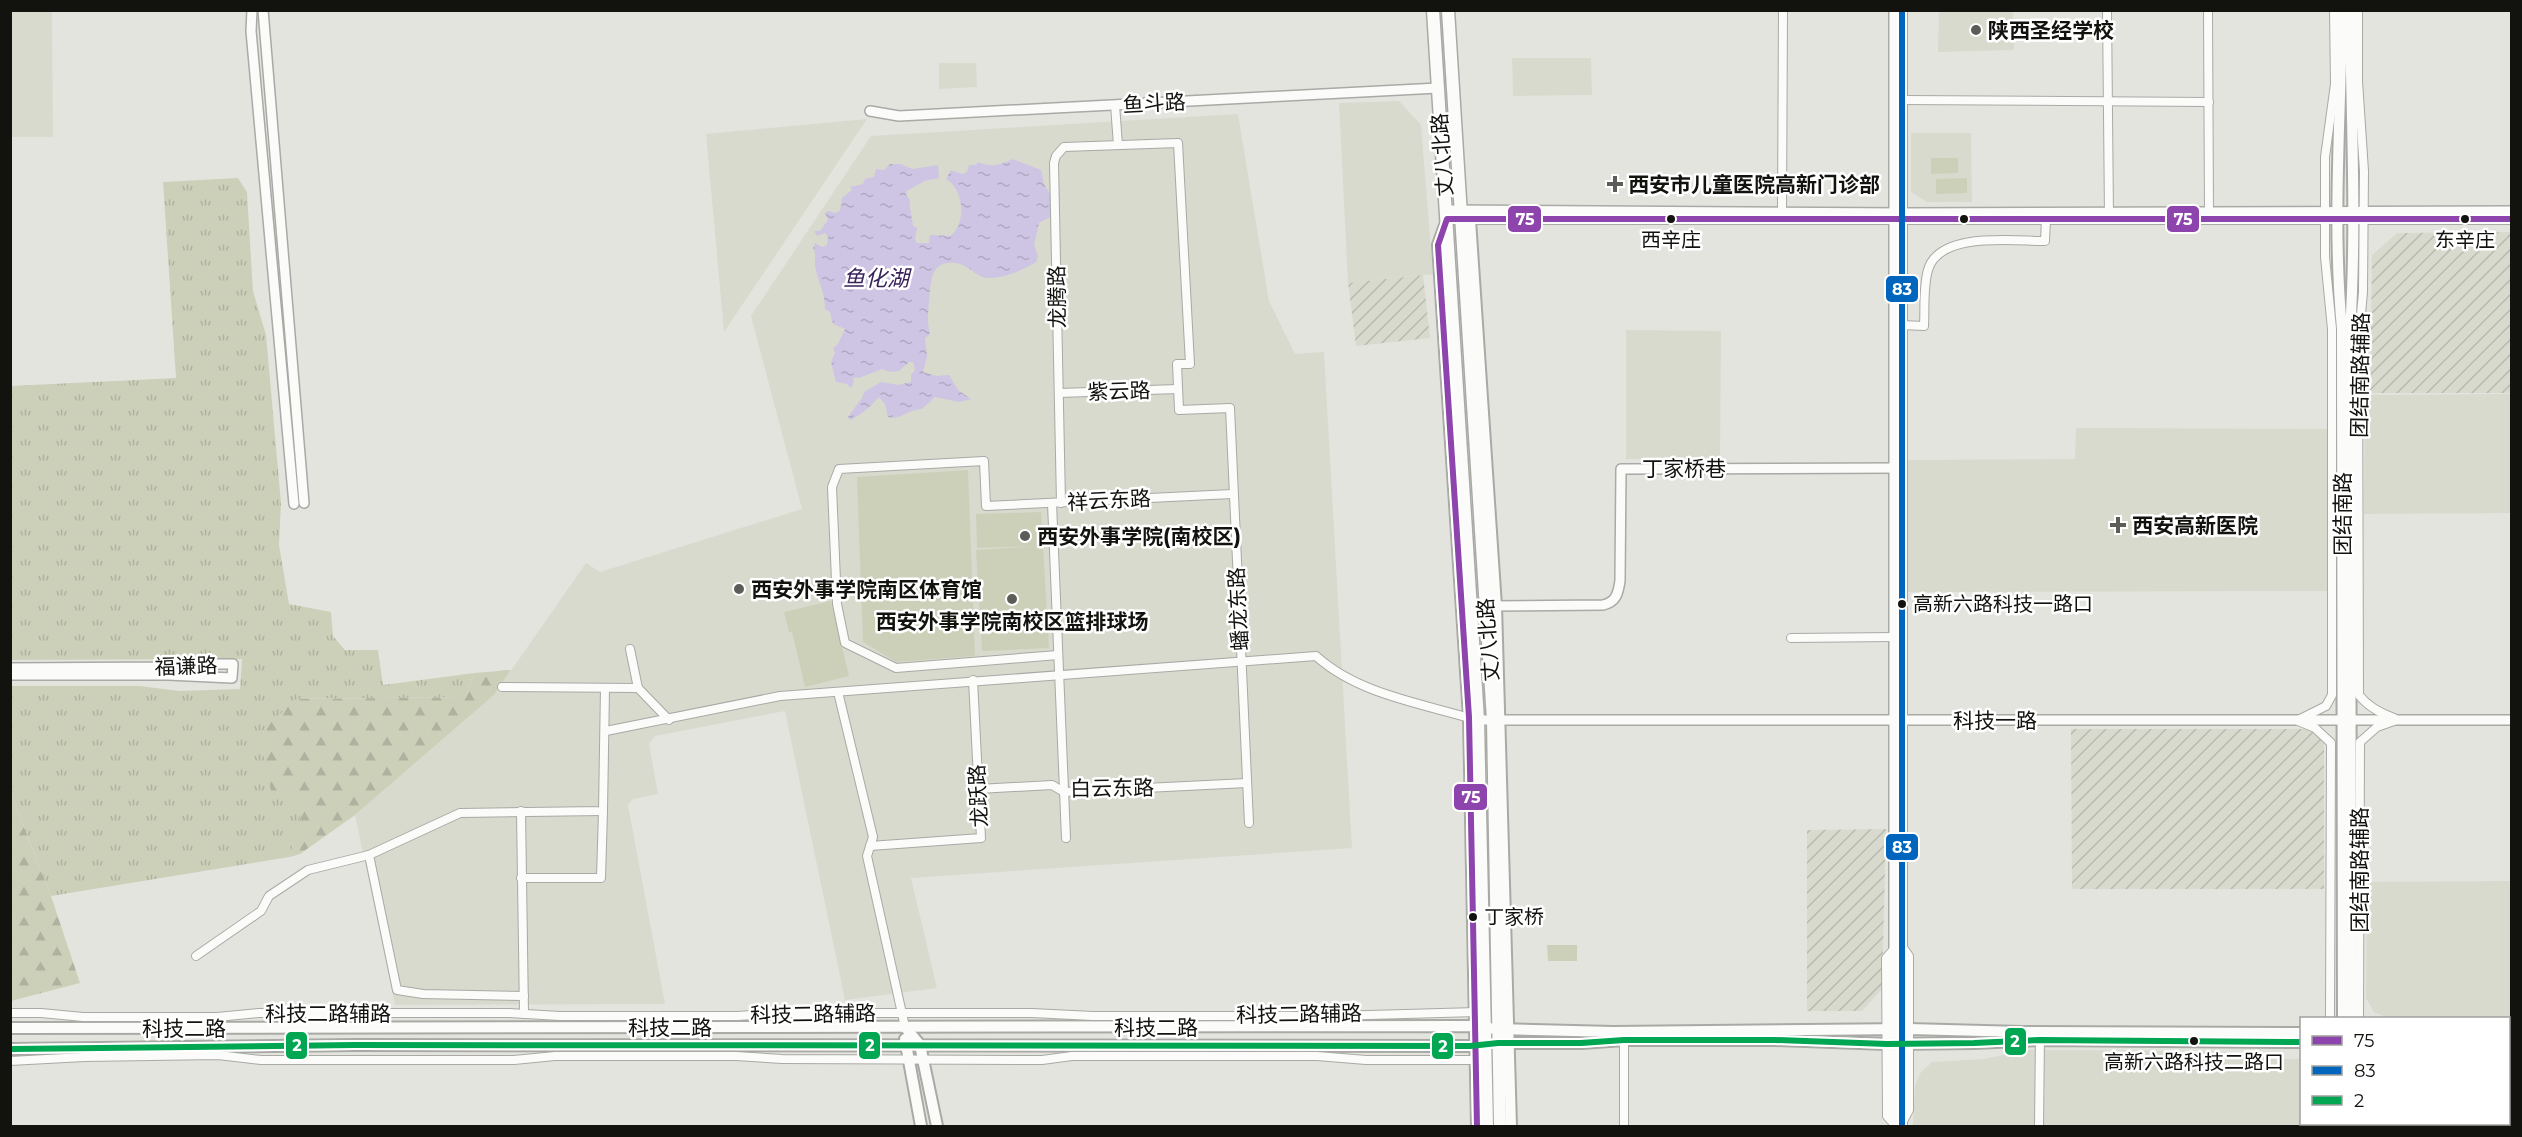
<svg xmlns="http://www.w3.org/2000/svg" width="2522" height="1137" font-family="Montserrat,'Noto Sans SC',sans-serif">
<defs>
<pattern id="industrial-furrows" width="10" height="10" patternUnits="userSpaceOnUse" patternTransform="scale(1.5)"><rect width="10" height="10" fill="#d8dace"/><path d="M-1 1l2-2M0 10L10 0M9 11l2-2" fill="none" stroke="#b8bab0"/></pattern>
<pattern id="grass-tufts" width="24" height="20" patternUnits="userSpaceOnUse" patternTransform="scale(1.5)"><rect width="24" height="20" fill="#cdd0b9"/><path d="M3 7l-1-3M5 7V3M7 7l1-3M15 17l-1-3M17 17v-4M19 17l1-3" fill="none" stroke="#afb29e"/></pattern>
<pattern id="forest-firs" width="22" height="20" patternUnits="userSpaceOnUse" patternTransform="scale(1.5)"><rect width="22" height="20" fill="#cdd0b9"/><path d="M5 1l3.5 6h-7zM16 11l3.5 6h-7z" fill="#afb29e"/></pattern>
<pattern id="water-ripples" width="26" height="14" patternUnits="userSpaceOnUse" patternTransform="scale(1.5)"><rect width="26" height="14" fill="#cec4e4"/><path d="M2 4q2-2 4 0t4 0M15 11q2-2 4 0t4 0" fill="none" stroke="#b0a8c2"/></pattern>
</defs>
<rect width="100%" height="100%" fill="#e4e4df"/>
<g fill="#d8dace">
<polygon points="10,11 52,11 53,137 11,137"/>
<polygon points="1939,11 2013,11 2014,50 1938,52"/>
<polygon points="1591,58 1592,95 1513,96 1512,58"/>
<polygon points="939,63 976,63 977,87 939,89"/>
<polygon points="1399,101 1421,125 1433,274 1348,283 1339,103"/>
<polygon points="1238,114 1269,301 1295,354 1324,352 1352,848 911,878 937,988 845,1000 785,711 655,736 649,744 658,794 633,799 628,805 665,1004 395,1005 355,815 494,695 586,563 600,572 802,509 751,316 871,136"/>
<polygon points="867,119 724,332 706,134"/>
<polygon points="1911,133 1971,133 1972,202 1927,202 1911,192"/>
<polygon points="1626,330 1721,331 1720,460 1626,459"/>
<polygon points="2511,394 2511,513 2364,514 2365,395"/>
<polygon points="2076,428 2328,429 2328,591 1907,592 1908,460 2075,459"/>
<polygon points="2511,881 2511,1018 2389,1018 2374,1012 2366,998 2367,882"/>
<polygon points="2026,1050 2216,1051 2277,1059 2301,1059 2302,1124 2508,1124 2508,1054 2511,1054 2511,1126 1913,1126 1915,1085 1921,1072 1932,1062 1985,1059"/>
</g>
<g fill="url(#industrial-furrows)">
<polygon points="2511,232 2511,393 2370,393 2372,255 2397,233"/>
<polygon points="1423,275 1430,338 1356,346 1348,283"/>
<polygon points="2071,729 2307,729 2324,741 2324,889 2072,889"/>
<polygon points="1886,829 1882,989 1862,1011 1807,1011 1807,830"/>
</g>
<polygon fill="url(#grass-tufts)" points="238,178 247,192 253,291 266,335 281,503 279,545 289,604 331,612 333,636 345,650 378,650 383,685 474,673 465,697 296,699 304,803 290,857 51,896 11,794 11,686 140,686 179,691 240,689 242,659 10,660 11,386 176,378 163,182"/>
<g fill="url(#forest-firs)">
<polygon points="511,670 494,695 355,815 300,854 290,857 303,803 271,791 259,734 296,699 465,697 474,673"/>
<polygon points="11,794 51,896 80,983 11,1001"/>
</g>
<g fill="#cdd0b9">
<polygon points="1931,158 1958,158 1958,173 1931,174"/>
<polygon points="1967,178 1967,193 1936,194 1936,179"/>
<polygon points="968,470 975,656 896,662 863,642 857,477"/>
<polygon points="1041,512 1049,648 982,651 976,550 1035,546 977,548 976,514"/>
<polygon points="831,601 849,676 805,687 792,632 789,632 784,612"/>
<polygon points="1547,945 1577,945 1577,961 1548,961"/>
</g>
<path fill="url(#water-ripples)" d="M1013,159L1041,170L1044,184L1050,194V217L1039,223L1034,245L1038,256L1036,262C1023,270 1004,278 988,278C978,278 970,267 960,264C930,257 931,281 929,302C928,312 927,324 930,334L925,338L927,356L923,372L936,376L949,375L958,390L971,399L959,402L935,397L922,409C908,409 900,421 888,417L885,404L879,397C872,405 860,416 850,420L848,417L862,398L864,392L881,382L898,385L911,382V375L915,370L913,362H909L899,371L890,372L882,369L859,378L854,377L853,385L851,388L847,384L836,382L831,362L835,353L833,348L838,344L845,329L833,324L830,312L825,309C825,293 818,281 815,266C814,260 817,254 813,248L815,243L822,247L827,245L828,236L825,233L817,236L814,231H820L828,220L825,213L828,211L835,213L840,211L842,198L852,190L850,187L863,184L865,179L874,177L876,169L884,170L890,164H900L913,169L938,165L939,178L924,181L907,191L906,195L910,200C909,209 912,216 913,226L917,228L915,239L917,243H929L930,235L950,236C966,225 965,190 946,179L951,170L962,174L967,172L969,165H976L978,162C991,168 1001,165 1013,159Z"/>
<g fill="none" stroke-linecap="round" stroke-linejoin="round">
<defs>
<g id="minor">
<polyline points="2107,10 2109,217"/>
<polyline points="2208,10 2209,217"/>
<path d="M2358,10V81L2364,171L2363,292L2358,347L2359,695C2368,707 2380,713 2394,718"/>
<polyline points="1902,100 2209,102"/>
<polyline points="1115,105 1118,145"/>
<polyline points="1782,212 1783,10"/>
<path d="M1902,325L1924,326C1925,308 1923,287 1928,270C1939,231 2013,241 2045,241L2046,219"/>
<polyline points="1059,393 1178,389"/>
<polyline points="1052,503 1066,838"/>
<polyline points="1061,503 1054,163 1056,156 1064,147 1178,143 1190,364 1177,364 1179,410 1230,408 1249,823"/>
<polyline points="1791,638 1895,637"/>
<polyline points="630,649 638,688 669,720"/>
<polyline points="1058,655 896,668 845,643 837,604 832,487 839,469 984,461 986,506 1232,494"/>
<polyline points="502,687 638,688"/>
<polyline points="838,692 873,837 867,856 905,1027"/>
<polyline points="2300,719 2326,706 2332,695 2332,329 2325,257 2325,157 2335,84 2334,10"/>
<polyline points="2298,721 2315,728 2331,743 2330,1018"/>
<path d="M606,731L780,696L1316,656C1358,694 1420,703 1473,719"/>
<polyline points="978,789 1052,785 1064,792 1247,783"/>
<polyline points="521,811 524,1014"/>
<polyline points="870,846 981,838 973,680"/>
<polyline points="369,855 397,990 423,994 524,996"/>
<polyline points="521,878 601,878 603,811"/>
<polyline points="1902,946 1909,956 1909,1110 1902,1123"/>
<polyline points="196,956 261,911 269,896 308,870 369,855 460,813 603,811 605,688"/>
<polyline points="10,1013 41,1013 83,1017 217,1017 259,1013 509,1013 560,1016 738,1016 776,1013 1032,1013 1093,1016 1333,1016 1477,1012"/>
<polyline points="2359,1018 2360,742 2377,727 2394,721"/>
<polyline points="1624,1040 1624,1126"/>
<polyline points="10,1061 84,1057 218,1055 261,1060 514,1060 555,1056 736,1056 782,1059 1042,1060 1072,1056 1317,1056 1366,1060 1481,1060"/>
<polyline points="2508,1099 2512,1101"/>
<polyline points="1894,1124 1887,1116 1886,958 1895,948"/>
<polyline points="2329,1124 2329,1126"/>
<polyline points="2039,1126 2040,1035"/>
<polyline points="2364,1126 2364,1124"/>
</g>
<g id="tertiary">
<polyline points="252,10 251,31 294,504"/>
<polyline points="263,10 304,503"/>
<polyline points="1894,10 1894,1126"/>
<polyline points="1902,10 1902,1126"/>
<polyline points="870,111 899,116 1438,88"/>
<polyline points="1446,210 1903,213 2512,211"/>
<polyline points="1447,219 2512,219"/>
<path d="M1491,606L1603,605C1616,602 1618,594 1620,581L1621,469L1899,468"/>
<polyline points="10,668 169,667 188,664 233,664 232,678 168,675 10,675"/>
<polyline points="1478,720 2512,720"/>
</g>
<g id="secondary">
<path d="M2342,10C2341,117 2332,223 2342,329L2343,1018"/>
<path d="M2350,10C2351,117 2357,224 2350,331L2351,1018"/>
<polyline points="1470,220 1496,606 1511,1126"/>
<polyline points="1446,223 1438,245 1469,717 1477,1126"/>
<polyline points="905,1027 920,1045 937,1126"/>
<polyline points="10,1028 1470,1026 1497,1029 1613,1032 1909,1029 2022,1032 2302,1033"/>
<polyline points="2508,1032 2512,1032"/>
<polyline points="905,1039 921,1126"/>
<polyline points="2508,1040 2512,1040"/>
<polyline points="10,1049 355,1045 1470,1046 1498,1043 1581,1043 1624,1040 1775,1040 1887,1044 1974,1043 2040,1040 2302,1042"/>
<polyline points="2340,1124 2340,1126"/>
<polyline points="2352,1126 2352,1124"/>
</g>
<g id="primary">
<polyline points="1433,10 1478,720 1487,1126"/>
<polyline points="1448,10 1493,720 1500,1126"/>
</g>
</defs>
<use href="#minor" stroke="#a9a9a5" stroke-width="10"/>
<use href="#tertiary" stroke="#a9a9a5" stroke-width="12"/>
<use href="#secondary" stroke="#a9a9a5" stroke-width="14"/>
<use href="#primary" stroke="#a9a9a5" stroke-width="15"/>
<use href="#minor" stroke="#fbfbfa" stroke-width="8"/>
<use href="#tertiary" stroke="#fbfbfa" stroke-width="9"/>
<use href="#secondary" stroke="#fbfbfa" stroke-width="10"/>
<use href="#primary" stroke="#fbfbfa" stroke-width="12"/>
<defs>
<polyline id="bus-1" points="1477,1126 1469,717 1438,245 1447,219 2512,219"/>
<polyline id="bus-2" points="1902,10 1902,1126"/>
<polyline id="bus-3" points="10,1049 355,1045 1470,1046 1498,1043 1581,1043 1624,1040 1775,1040 1887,1044 1974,1043 2040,1040 2302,1042"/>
</defs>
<use href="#bus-1" stroke="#fff" stroke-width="10"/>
<use href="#bus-2" stroke="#fff" stroke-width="10"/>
<use href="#bus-3" stroke="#fff" stroke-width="10"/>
<use href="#bus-1" stroke="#8e44ad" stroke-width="6"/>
<use href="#bus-2" stroke="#0065bd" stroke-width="6"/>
<use href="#bus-3" stroke="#00a651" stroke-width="6"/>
</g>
<g fill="#5c5c58" stroke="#fff" stroke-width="2">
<circle cx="1976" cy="30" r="6"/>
<path d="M1612 175h6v6h6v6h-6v6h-6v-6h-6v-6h6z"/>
<path d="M2115 516h6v6h6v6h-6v6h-6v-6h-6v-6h6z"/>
<circle cx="1025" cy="536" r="6"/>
<circle cx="739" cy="589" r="6"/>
<circle cx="1012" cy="599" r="6"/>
</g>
<g fill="#12130f" stroke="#fff" stroke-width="2">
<circle cx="1671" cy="219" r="5"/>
<circle cx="1964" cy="219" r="5"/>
<circle cx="2465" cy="219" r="5"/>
<circle cx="1902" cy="604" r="5"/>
<circle cx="1473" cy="917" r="5"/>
<circle cx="2194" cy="1041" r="5"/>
</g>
<g text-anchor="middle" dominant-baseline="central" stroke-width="5" stroke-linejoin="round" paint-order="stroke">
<g font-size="20" fill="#12130f" stroke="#fff">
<text x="1671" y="240">西辛庄</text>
<text x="2465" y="240">东辛庄</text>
<text x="1913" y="604" text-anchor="start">高新六路科技一路口</text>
<text x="1484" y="917" text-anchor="start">丁家桥</text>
<text x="2194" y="1062">高新六路科技二路口</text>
</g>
<g font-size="21" font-weight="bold" fill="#12130f" stroke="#fff" text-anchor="start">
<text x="1988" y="30">陕西圣经学校</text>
<text x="1628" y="184">西安市儿童医院高新门诊部</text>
<text x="2132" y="525">西安高新医院</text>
<text x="1037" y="536">西安外事学院(南校区)</text>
<text x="751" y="589">西安外事学院南区体育馆</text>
<text x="1012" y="621" text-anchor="middle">西安外事学院南校区篮排球场</text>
</g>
<g font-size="21" fill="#12130f" stroke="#fff">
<text transform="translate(1154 103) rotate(-3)">鱼斗路</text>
<text transform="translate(1442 155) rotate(-94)">丈八北路</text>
<text transform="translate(1057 297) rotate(-91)">龙腾路</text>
<text transform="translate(2360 375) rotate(-89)">团结南路辅路</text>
<text transform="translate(1119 391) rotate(-2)">紫云路</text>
<text x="1684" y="468">丁家桥巷</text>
<text transform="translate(1109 500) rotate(-3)">祥云东路</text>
<text transform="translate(2342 514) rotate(-90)">团结南路</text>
<text transform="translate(1238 609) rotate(-93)">蟠龙东路</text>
<text transform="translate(1488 640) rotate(-94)">丈八北路</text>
<text transform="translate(186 666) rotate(-2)">福谦路</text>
<text x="1995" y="720">科技一路</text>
<text transform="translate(1112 788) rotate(-1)">白云东路</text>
<text transform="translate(978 796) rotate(-93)">龙跃路</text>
<text transform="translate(2359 870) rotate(-90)">团结南路辅路</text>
<text x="328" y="1013">科技二路辅路</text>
<text transform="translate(813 1014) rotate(-1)">科技二路辅路</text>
<text transform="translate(1299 1014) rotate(-1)">科技二路辅路</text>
<text x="670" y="1027">科技二路</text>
<text x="1156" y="1027">科技二路</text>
<text x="184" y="1028">科技二路</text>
</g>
<g font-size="22" font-style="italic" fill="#39225b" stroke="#fff">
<text x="876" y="278">鱼化湖</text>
</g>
</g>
<g stroke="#fff" stroke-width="2">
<rect x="1507" y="205" width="35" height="28" rx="6" fill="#8e44ad"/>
<rect x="2166" y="205" width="34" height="28" rx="6" fill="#8e44ad"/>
<rect x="1885" y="275" width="34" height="28" rx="6" fill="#0065bd"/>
<rect x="1453" y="783" width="35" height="28" rx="6" fill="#8e44ad"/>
<rect x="1885" y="833" width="34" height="28" rx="6" fill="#0065bd"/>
<rect x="2004" y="1027" width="23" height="29" rx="6" fill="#00a651"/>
<rect x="858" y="1031" width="23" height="29" rx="6" fill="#00a651"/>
<rect x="285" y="1031" width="23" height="29" rx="6" fill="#00a651"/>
<rect x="1431" y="1032" width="23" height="28" rx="6" fill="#00a651"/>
</g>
<g font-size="16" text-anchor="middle" font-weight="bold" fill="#fff">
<text x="1525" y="225">75</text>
<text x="2183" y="225">75</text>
<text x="1902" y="295">83</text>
<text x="1471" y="803">75</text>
<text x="1902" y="853">83</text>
<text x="2015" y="1047">2</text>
<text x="870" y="1051">2</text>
<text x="297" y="1051">2</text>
<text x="1443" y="1052">2</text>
</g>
<rect width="2522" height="1137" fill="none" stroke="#12130f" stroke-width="24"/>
<rect x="2300" y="1017" width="210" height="108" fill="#ffffff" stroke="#a0a19f" stroke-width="1.5"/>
<rect x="2312" y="1036" width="30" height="9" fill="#8e44ad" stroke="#a0a19f" stroke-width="1.5"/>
<text x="2354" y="1047" font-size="18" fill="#12130f">75</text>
<rect x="2312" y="1066" width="30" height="9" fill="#0065bd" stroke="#a0a19f" stroke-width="1.5"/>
<text x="2354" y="1077" font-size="18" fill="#12130f">83</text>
<rect x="2312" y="1096" width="30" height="9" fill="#00a651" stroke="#a0a19f" stroke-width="1.5"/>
<text x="2354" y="1107" font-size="18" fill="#12130f">2</text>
</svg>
